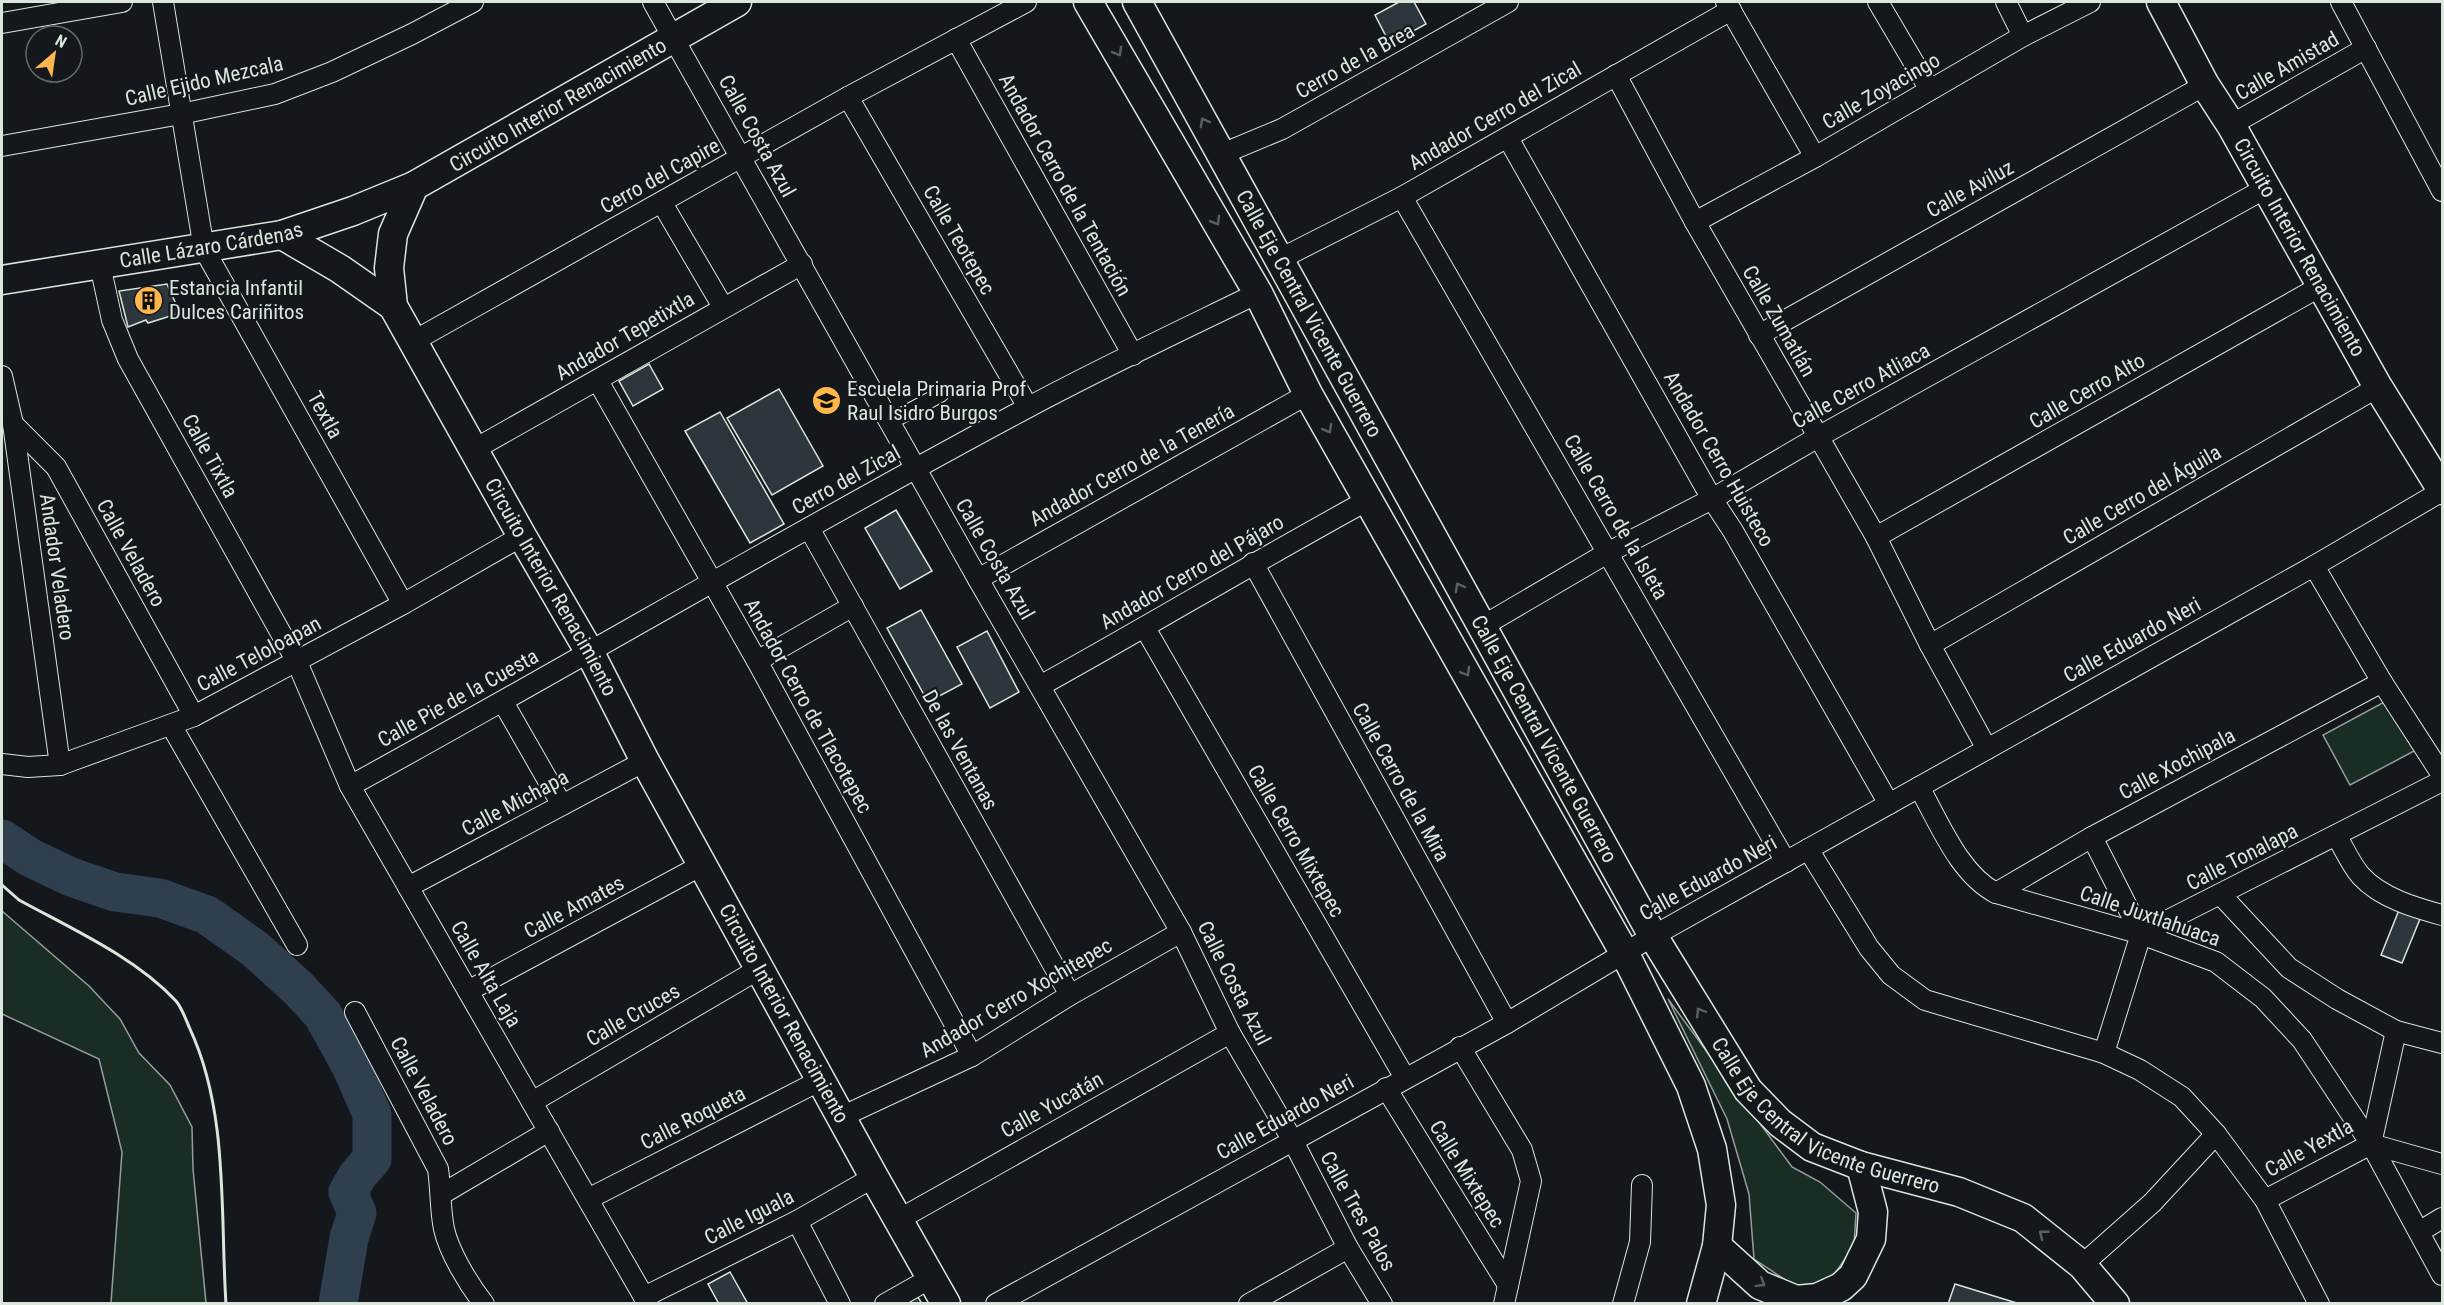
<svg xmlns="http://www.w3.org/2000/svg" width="2444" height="1305" font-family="'Roboto Condensed',sans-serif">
<rect width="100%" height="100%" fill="#14181c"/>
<g fill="#1a2d24" stroke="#939e99" stroke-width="1.5">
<polygon points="2388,700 2416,750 2350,785 2323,735"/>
<polygon points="2,911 89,986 120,1019 139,1053 170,1085 192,1127 193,1169 206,1303 111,1303 122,1152 99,1059 2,1014"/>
<polygon points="1668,999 1792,1167 1820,1182 1856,1213 1854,1246 1831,1279 1799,1289 1754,1259 1749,1194 1727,1119"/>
</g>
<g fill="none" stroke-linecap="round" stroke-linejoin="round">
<polyline stroke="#2f3f4d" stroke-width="39" points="2,839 31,858 71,877 115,892 160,898 207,915 255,949 298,988 323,1015 351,1066 372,1114 372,1159 358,1175 348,1192 357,1213 349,1238 338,1304"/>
</g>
<g fill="#2c363c" stroke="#d8e6dc" stroke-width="1.5">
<polygon points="1399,2 1414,2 1426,24 1390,44 1375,15"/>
<polygon points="167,284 180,313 148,323 146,320 128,327 119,291"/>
<polygon points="649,364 663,389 633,406 619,381"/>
<polygon points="779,389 823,466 772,495 727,418"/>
<polygon points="720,412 784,524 750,543 685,431"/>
<polygon points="896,510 932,571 900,589 865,528"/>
<polygon points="921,610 962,684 928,702 887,628"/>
<polygon points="987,631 1019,692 990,708 957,647"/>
<polygon points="2399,910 2420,919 2402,963 2381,955"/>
<polygon points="730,1272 748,1304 719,1304 708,1284"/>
<polygon points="1955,1284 2020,1304 1948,1304"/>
<polygon points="918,1297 922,1304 905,1304"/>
</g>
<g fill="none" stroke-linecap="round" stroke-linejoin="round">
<defs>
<polyline id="pedestrian" points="890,422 941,394"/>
<g id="minor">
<polyline points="163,2 204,249 403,604"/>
<polyline points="653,2 978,579 1181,932 1230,1033 1293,1141 1348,1248 1382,1304"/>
<polyline points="1726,2 1815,157"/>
<polyline points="1878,2 1930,90"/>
<polyline points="2006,2 2023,36"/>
<polyline points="2341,2 2442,191"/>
<polyline points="2,23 122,2"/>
<polyline points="956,39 1133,355"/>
<polyline points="1616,75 1695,222 1876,537 1930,645 1987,749"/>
<polyline points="848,97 1028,407"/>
<polyline points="2231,125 2366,48"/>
<polyline points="1508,138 1712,499 1733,531 1889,804"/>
<polyline points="2,146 181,114 275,94 332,72 412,34 473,2"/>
<polyline points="1222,154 1282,129 1508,2"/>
<polyline points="1402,197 1786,862"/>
<polyline points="662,203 723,307"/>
<polyline points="1695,222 1815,157 2023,36 2090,2"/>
<polyline points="1280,259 1402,197 1731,10"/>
<polyline points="100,265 112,320 128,359 297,662 350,786 648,1304"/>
<polyline points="1759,335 2205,85"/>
<polyline points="412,342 848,97 1026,2"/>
<polyline points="2,376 13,424 60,765"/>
<polyline points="598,381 757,661 972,1056"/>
<polyline points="13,424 56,467 194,716"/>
<polyline points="473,450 802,264"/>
<polyline points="809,528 1070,995"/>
<polyline points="1876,537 2321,286"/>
<polyline points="1253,563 1507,1023"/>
<polyline points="2314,566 2382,682 2442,775"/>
<polyline points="978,579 1308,394"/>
<polyline points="1481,627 1609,552 1712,499 1818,437 2266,188"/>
<polyline points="1145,628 1405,1078"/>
<polyline points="1930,645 2378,387"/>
<polyline points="757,661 853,606"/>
<path d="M1040,686C1150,625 1258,560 1368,500"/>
<polyline points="503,702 562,805"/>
<polyline points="171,725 297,945"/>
<polyline points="2,764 28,767 60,765 194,716 403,604 522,536"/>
<path d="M350,786C576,662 798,530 1025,409C1101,368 1180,331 1258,293"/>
<path d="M1919,787C1939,822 1959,874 1996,893L2141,934L2216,962L2263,998L2302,1040L2371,1144L2442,1275"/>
<path d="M2336,835C2344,848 2351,865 2361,876C2381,898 2416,908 2442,915"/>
<polyline points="2092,837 2141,934"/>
<polyline points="1808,849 1869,948 1891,975 1925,1000 2104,1053 2140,1070 2182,1097 2216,1134 2265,1200 2319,1304"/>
<polyline points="408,887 645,761"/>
<polyline points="1996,893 2092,837 2382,682"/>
<polyline points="2221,895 2289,968 2337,999 2396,1031 2442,1043"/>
<polyline points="468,991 702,865"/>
<path d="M355,1012L438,1169C441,1189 440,1210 444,1229C449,1252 469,1285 484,1304"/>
<polyline points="1460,1047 1522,1150 1531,1181 1504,1304"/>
<polyline points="2104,1053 2141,934 2442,781"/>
<polyline points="1386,1088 1508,1285"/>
<polyline points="532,1102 759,969"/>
<polyline points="841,1117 972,1056 1070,995 1181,932"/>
<polyline points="2371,1144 2442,1164"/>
<polyline points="442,1194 549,1131"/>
<polyline points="588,1199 821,1080"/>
<polyline points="2265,1200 2371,1144 2396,1031"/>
<polyline points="898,1220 1230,1033"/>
<polyline points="797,1221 840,1304"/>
<polyline points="2419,1232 2442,1218"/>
<polyline points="2082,1265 2152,1203 2216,1134"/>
<polyline points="644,1297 797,1221 874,1177"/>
<polyline points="885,1304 931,1278"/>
<polyline points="996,1304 1507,1023 1653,936 2314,566 2442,491"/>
<polyline points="1249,1304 1348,1248"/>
<polyline points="1623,1304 1640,1242 1642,1185"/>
</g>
<g id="secondary">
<path id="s1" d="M737,2L414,186L393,234L389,268L393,306L522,536L589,651L645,761L874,1177L946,1304"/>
<polyline points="1088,2 1258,293 1308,394 1625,954 1691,1086 1712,1149 1721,1205 1717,1246 1701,1304"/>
<path id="s2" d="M1137,2L1653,936L1748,1090L1780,1123L1812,1147L1861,1166L1959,1192L2023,1218L2082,1265L2115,1304"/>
<path id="s3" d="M2161,2L2205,85L2231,125L2378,387L2442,490"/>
<polyline points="282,235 340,269 393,306"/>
<path id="s4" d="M2,280L282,235L353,211L414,186"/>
<polyline points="1717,1246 1760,1285 1796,1300 1817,1298 1841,1287 1853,1276 1871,1239 1873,1212 1861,1166"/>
</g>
</defs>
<use href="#pedestrian" stroke="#d8e6dc" stroke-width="17"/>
<use href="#minor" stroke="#d8e6dc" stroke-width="22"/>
<use href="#secondary" stroke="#d8e6dc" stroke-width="31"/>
<use href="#pedestrian" stroke="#14181c" stroke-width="15"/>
<use href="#minor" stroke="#14181c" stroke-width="20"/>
<use href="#secondary" stroke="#14181c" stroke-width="28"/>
<path stroke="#d8e6dc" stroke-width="3" d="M2,885L19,900C70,928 135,957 176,1001C182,1008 186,1020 190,1029C229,1113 220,1213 226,1304"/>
</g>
<defs><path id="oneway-chevron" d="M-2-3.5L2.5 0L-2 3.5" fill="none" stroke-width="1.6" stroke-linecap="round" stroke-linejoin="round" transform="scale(1.5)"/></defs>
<g stroke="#59605f">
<use href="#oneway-chevron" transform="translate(1118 52) rotate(60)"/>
<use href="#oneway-chevron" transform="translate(1204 122) rotate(-119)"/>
<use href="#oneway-chevron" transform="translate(1216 221) rotate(60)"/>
<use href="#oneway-chevron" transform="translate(1328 429) rotate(61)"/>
<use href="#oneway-chevron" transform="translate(1459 587) rotate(-119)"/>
<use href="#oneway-chevron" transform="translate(1466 672) rotate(60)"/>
<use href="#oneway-chevron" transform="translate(1700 1012) rotate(-122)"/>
<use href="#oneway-chevron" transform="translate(2043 1234) rotate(-142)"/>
<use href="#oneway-chevron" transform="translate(1761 1283) rotate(32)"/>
</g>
<defs>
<symbol id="building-disc" viewBox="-11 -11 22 22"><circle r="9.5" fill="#ffb74d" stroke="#14181c"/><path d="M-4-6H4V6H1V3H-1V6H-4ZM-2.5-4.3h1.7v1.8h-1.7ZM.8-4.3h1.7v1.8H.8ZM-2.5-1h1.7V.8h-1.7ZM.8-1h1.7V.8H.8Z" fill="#111"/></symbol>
<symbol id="school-disc" viewBox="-11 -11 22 22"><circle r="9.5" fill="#ffb74d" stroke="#14181c"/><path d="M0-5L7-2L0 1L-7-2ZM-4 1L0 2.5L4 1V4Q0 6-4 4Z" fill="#111"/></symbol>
</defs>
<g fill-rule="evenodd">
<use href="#building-disc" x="132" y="284" width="33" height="33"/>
<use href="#school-disc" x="810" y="384" width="33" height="33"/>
</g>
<g text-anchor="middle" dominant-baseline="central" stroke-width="4.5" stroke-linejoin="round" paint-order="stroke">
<g font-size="21" fill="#d8e6dc" stroke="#14181c">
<text transform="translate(1355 61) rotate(-29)">Cerro de la Brea</text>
<text transform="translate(2287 66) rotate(-30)">Calle Amistad</text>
<text transform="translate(204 81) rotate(-13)">Calle Ejido Mezcala</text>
<text transform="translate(1881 91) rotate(-30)">Calle Zoyacingo</text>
<text transform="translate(558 105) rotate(-30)">Circuito Interior Renacimiento</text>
<text transform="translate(1495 116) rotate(-30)">Andador Cerro del Zical</text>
<text transform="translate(757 136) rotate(61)">Calle Costa Azul</text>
<text transform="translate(660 176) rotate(-29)">Cerro del Capire</text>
<text transform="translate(1065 185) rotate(61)">Andador Cerro de la Tentación</text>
<text transform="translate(1970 189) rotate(-29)">Calle Aviluz</text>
<text transform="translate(959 240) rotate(60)">Calle Teotepec</text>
<text stroke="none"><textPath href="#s4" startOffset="212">Calle Lázaro Cárdenas</textPath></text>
<text stroke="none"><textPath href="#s3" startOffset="282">Circuito Interior Renacimiento</textPath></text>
<text stroke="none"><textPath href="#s2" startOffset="356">Calle Eje Central Vicente Guerrero</textPath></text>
<text transform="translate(1779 321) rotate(60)">Calle Zumatlán</text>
<text transform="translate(625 336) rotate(-30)">Andador Tepetixtla</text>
<text transform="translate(1861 386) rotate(-29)">Calle Cerro Atliaca</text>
<text transform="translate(2087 391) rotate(-30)">Calle Cerro Alto</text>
<text transform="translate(325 415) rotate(61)">Textla</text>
<text transform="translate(210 456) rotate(61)">Calle Tixtla</text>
<text transform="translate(1719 459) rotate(60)">Andador Cerro Huisteco</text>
<text transform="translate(1132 465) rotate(-29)">Andador Cerro de la Tenería</text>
<text transform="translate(846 480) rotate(-29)">Cerro del Zical</text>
<text transform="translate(2142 495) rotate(-30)">Calle Cerro del Águila</text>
<text transform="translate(1616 517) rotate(60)">Calle Cerro de la Isleta</text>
<text transform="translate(131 553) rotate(61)">Calle Veladero</text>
<text transform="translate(995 559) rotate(60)">Calle Costa Azul</text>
<text transform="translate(57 567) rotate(82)">Andador Veladero</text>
<text transform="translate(1192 572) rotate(-30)">Andador Cerro del Pájaro</text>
<text stroke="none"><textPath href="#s1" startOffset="819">Circuito Interior Renacimiento</textPath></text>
<text transform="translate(2132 640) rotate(-29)">Calle Eduardo Neri</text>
<text transform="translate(259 654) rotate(-28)">Calle Teloloapan</text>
<text transform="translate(458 698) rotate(-29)">Calle Pie de la Cuesta</text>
<text transform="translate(808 706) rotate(61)">Andador Cerro de Tlacotepec</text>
<text stroke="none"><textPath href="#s2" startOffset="842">Calle Eje Central Vicente Guerrero</textPath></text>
<text transform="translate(960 750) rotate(61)">De las Ventanas</text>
<text transform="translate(2177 764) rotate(-28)">Calle Xochipala</text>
<text transform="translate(1401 782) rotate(61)">Calle Cerro de la Mira</text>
<text transform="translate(515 803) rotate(-28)">Calle Michapa</text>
<text transform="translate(1296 841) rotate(60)">Calle Cerro Mixtepec</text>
<text transform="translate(2242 857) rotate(-27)">Calle Tonalapa</text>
<text transform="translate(1708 878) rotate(-29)">Calle Eduardo Neri</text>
<text transform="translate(574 907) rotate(-28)">Calle Amates</text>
<text transform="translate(2150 916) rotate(19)">Calle Juxtlahuaca</text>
<text transform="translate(486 974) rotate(60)">Calle Alta Laja</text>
<text transform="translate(1234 983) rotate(63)">Calle Costa Azul</text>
<text transform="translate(1016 998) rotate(-30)">Andador Cerro Xochitepec</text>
<text stroke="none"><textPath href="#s1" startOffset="1305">Circuito Interior Renacimiento</textPath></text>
<text transform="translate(633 1015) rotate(-30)">Calle Cruces</text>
<text transform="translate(424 1091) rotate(62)">Calle Veladero</text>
<text transform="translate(1052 1105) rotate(-29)">Calle Yucatán</text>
<text stroke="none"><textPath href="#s2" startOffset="1328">Calle Eje Central Vicente Guerrero</textPath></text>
<text transform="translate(1285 1117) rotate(-29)">Calle Eduardo Neri</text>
<text transform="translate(693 1118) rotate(-27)">Calle Roqueta</text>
<text transform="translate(2309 1148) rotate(-29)">Calle Yextla</text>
<text transform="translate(1467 1174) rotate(58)">Calle Mixtepec</text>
<text transform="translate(1358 1211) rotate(61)">Calle Tres Palos</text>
<text transform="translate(749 1217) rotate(-27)">Calle Iguala</text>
</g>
<g font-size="21" fill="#d8e6dc" stroke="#14181c" text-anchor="start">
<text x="169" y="288">Estancia Infantil<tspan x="169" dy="24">Dulces Cariñitos</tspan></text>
<text x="847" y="389">Escuela Primaria Prof<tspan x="847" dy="24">Raul Isidro Burgos</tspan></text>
</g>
</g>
<rect width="2444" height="1305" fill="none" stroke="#d8e6dc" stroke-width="6"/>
<g transform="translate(54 54) rotate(29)"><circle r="28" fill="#14181c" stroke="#626a69" stroke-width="1.5"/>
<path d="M0-4.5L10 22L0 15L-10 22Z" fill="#ffb74d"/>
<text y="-9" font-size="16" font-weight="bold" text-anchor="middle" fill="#d8e6dc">N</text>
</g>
</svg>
